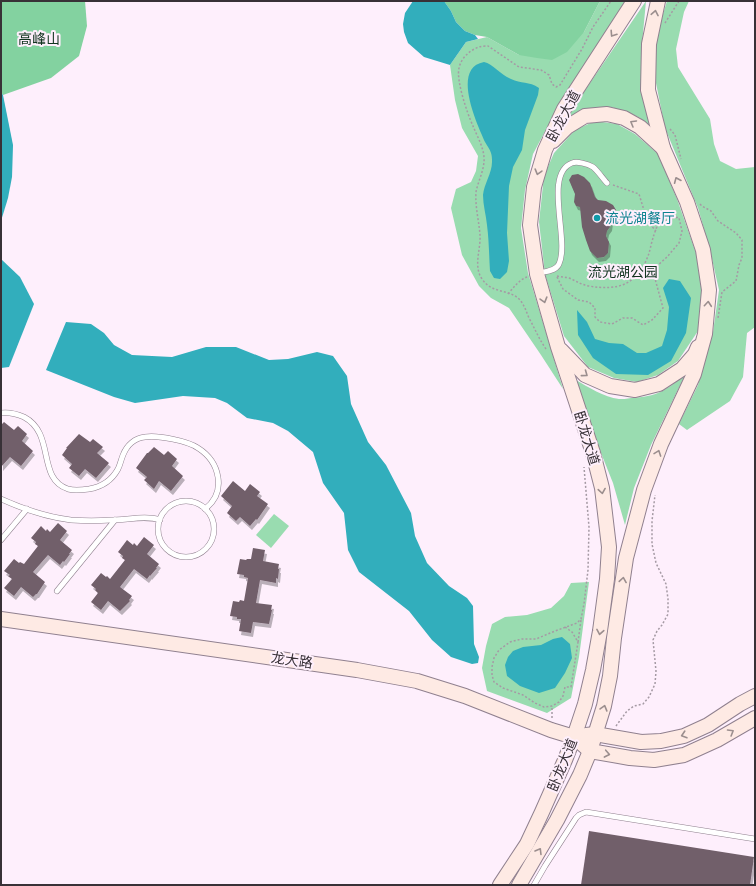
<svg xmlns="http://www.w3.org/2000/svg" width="756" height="886" font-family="Poppins,'Noto Sans SC',sans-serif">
<defs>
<filter id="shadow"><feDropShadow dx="2" dy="4" stdDeviation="0" flood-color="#0004"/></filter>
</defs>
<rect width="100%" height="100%" fill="#feeffc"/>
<g fill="#99dcb0">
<polygon points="600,1 625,1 557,109 533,154 525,190 521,228 528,273 563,389 541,355 509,308 491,298 479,286 462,255 451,208 456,189 471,182 476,171 478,156 462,128 455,100 450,65 466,42 487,37 519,55 584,32"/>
<polygon points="646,1 642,44 641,90 653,129 640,118 628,112 611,107 582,109 564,121"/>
<polygon points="667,1 689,1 684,12 676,49 678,67 710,119 714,144 720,161 736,169 755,167 755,327 747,333 743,377 730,401 687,430 679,424 698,385 713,332 719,290 710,250 698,208 665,128 656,83 656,43 663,14"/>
<polygon points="595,121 617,124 635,134 658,154 677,199 696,253 702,293 698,331 678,361 658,375 637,382 614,378 588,367 564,336 545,274 539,222 544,176 554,153 575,130"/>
<path d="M686,373L651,445L634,488L625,525L613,483L601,453L576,380C588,387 604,397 619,399C622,399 627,399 631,398C656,397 668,390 686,373Z"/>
<polygon points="274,514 289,526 271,548 256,535"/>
<polygon points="589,582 579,657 571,698 547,713 487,691 482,668 486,646 492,624 505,617 527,615 551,608 564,596 571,583"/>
</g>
<g fill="#83d2a0">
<polygon points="1,1 85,1 87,26 79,56 51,78 3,95 1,92"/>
<polygon points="444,1 600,1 584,32 567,52 552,60 537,58 519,55 487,37 475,35 465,31 456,22 451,11"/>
</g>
<g fill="#32aebc">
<polygon points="413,1 444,1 451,11 456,22 465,31 475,35 478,39 466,42 450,65 424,57 408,43 404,32 403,24 405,13"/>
<path d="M484,62C493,64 501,75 511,79C521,84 529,81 539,88L538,95L525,130L522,150L513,167L509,186L507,233L509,261L507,272L500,279L494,278L490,271C489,255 489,240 487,225C486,215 483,205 483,195C484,184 492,173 492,162C492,159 492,156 491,153C490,149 487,146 485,142C477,124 451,68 484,62Z"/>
<polygon points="1,92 3,95 13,145 12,177 8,198 1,221"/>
<polygon points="1,259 20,277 34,304 9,367 1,368"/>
<polygon points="669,279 680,281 691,298 686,333 671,361 648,375 616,374 593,358 578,335 577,310 587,322 595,339 609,343 623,344 637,353 646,353 662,346 667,330 669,307 663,288"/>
<polygon points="66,322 91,324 104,333 114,345 132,355 172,357 206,347 236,347 269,360 288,359 317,352 333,356 347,376 351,404 368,442 386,465 411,513 415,536 427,563 449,586 467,598 473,606 474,644 479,657 478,663 472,664 451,657 432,640 409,611 359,572 348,550 344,513 323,483 313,452 288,431 273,423 247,418 227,403 215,398 183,396 135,403 114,397 46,370"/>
<polygon points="562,637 570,644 572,658 565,673 555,688 539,693 520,686 507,676 505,665 508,657 513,651 523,647 541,645 553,639"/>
</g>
<g fill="#715f6a" filter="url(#shadow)">
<polygon points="578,174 584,177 590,183 595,197 598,200 606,201 613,205 616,210 615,216 611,220 610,227 607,231 606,236 609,242 608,253 604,257 597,258 590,251 586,240 582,227 580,207 576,206 574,202 575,194 569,180 572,175"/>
<polygon points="4,422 14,430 18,426 27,434 22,441 33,451 21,466 10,457 1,467 1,425"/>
<polygon points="79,434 90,442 93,439 103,447 97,453 109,463 96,478 85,469 79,476 69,468 72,464 62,455 67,448 66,448"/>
<polygon points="154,447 164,455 168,451 177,459 172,466 183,476 171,491 159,481 154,489 144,480 147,477 136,468 147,453 148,453"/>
<polygon points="233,481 245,491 250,484 260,492 257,496 268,504 257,520 256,519 250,526 240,517 236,521 227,513 232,506 221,496"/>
<polygon points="58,523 67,531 60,540 72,550 69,554 70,554 64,562 63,561 60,565 48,555 33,572 45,582 37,594 36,594 33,597 21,587 14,596 4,588 12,579 8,576 10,575 4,571 14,559 19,563 20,562 24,564 38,546 35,544 36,542 31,538 41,526 46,531 47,529 50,532"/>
<polygon points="144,537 154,545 147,554 159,564 156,568 157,568 150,576 150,575 147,579 134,569 120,587 132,596 129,600 130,601 120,611 108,601 101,610 91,602 98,593 95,590 96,589 91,585 101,573 106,577 107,576 110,579 125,560 122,558 123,556 118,552 127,540 133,545 134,543 137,546"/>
<polygon points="253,548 265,550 263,561 279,564 278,569 279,569 278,579 276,578 276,583 260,580 256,603 272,605 271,610 272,610 269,624 253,622 251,633 239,631 241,619 237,619 237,617 230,616 233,601 239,602 240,600 244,601 248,578 244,577 244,575 237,574 240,559 246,560 247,559 251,559"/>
<polygon points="589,831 754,857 750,885 581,885"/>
</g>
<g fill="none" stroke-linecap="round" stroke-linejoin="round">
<defs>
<g id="lane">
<path d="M538,273C545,272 556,271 559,264C570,240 543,174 572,163C577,161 588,164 593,167C598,171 603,179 607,183"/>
<path d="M1,413C9,412 17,414 24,417C56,434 36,478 68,489C75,491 82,490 89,489C101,487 112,480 118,469C120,465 121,460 123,455C127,445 135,438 145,437C158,435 188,441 198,448C220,462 227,492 205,509"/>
<path d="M1,499C23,509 47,517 71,520C85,521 98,521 111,520C127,520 146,515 160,520"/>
<circle cx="186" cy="529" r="28"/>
<polyline points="1,540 27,509"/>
<polyline points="57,591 115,520"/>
<polyline points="534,885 545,866 576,818 579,815 586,812 755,839"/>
</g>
<g id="secondary">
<polyline points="553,141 567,127 585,116 607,114 624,118 640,127 663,148"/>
<polyline points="561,350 585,375 610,386 635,390 659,384 682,369 695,354 698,347"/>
<polyline points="1,619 357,670 417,681 465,696 551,730 574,737 590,751 630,758 654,760 684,755 717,740 755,718"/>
<polyline points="586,735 595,734 641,742 661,741 684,736 708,725 740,704 755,696"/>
<polyline points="500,885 527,844 542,812 565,760 574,737 585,704 593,670 600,631 607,579 609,547 602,488 593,453 558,347 537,274 530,225 534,187 545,150 564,109 634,1"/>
<polyline points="519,885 557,820 580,775 590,751 604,706 610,676 614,638 626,558 644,490 661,444 694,374 705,334 709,290 703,250 687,202 663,148 648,90 649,44 658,1"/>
</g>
</defs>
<use href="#lane" stroke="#90808f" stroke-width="6"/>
<use href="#secondary" stroke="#90808f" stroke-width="16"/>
<g stroke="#a59aa4" stroke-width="1.5" stroke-dasharray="2 2" stroke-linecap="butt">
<polyline points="665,23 679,1"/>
<polyline points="670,129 675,135 681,159"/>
<polyline points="613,185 639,194 643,207 646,220 656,231"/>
<polyline points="700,204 702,206 711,211 718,221 736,233 742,240 742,258 739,265 736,281 722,292 718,318"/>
<path d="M557,276C561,277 565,277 569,278C576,281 582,285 589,286C618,291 637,285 648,256C650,251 651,244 653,238C654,234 656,229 658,224L670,219L679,217"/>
<polyline points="557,277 563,289 578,300 589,302 595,308 595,317 600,322 612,324 623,318 632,318 643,325 652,320 663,308 654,275 657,266 667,257 679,243 682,231 679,218"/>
<path d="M508,294C514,287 519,280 527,277"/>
<path d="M546,349C539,339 535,329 529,318C526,311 524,304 519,299C509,289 492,294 482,279C473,266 481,249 480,235C479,221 475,207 476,192C478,181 485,169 484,157C483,146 477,136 473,126C467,113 456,80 459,68C461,58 470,50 479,47C482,46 486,46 488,46L519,67L541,70L549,75L552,84L556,87L560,85L582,49L593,27L611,1"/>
<polyline points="565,627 572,632 578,642 571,687 565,687 563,696 559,702 552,706 544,707 535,703 523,695 503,688 494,682 492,675 492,667 494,658 499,650 510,642 522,639 536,639 555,631 577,623 581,619 584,604 588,570 589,527 584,467"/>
<polyline points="578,642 581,620"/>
<polyline points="552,718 552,706"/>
<polyline points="616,726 627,711 634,706 643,704 649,697 655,684 656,671 653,640 657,631 662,625 668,614 668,599 666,584 656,563 652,544 652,521 655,495"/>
</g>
<use href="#lane" stroke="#fff" stroke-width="5"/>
<use href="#secondary" stroke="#feeae4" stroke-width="14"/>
</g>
<defs><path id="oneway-chevron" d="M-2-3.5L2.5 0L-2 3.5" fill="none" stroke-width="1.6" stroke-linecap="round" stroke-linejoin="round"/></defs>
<g stroke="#9b8e8e">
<use href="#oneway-chevron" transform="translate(655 13) rotate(-79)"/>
<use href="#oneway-chevron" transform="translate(613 34) rotate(123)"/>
<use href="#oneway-chevron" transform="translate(633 123) rotate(-150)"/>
<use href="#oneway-chevron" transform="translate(538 172) rotate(106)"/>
<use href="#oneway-chevron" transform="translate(677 180) rotate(-113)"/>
<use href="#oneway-chevron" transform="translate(544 300) rotate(74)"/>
<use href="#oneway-chevron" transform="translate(708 304) rotate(-85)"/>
<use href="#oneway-chevron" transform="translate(585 374) rotate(36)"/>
<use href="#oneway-chevron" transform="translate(658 453) rotate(-70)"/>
<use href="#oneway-chevron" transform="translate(602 491) rotate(81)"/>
<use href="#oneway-chevron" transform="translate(623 580) rotate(-81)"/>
<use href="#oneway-chevron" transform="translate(600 632) rotate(100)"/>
<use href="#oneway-chevron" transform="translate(604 708) rotate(-74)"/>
<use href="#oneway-chevron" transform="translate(731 732) rotate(-31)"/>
<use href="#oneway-chevron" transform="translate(684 735) rotate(162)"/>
<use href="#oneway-chevron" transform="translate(607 754) rotate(11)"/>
<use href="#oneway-chevron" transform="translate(539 851) rotate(-59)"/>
</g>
<circle fill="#0f9aa8" stroke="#feeffc" stroke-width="1.5" cx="597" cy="218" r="4"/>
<g text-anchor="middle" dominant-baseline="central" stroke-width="4" stroke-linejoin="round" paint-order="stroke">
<g font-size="14" fill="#123420" stroke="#feeffc">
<text x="39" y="39">高峰山</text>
<text x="623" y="272">流光湖公园</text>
</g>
<g font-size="14" fill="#383137" stroke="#feeffc">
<text transform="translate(563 116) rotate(-62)">卧龙大道</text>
<text transform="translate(587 438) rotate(73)">卧龙大道</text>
<text transform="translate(292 660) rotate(8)">龙大路</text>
<text transform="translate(562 765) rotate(-68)">卧龙大道</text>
</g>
<g font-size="14" fill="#0d838f" stroke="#feeffc" text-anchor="start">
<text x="605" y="218">流光湖餐厅</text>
</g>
</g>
<rect width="756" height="886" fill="none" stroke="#383137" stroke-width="4"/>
</svg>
